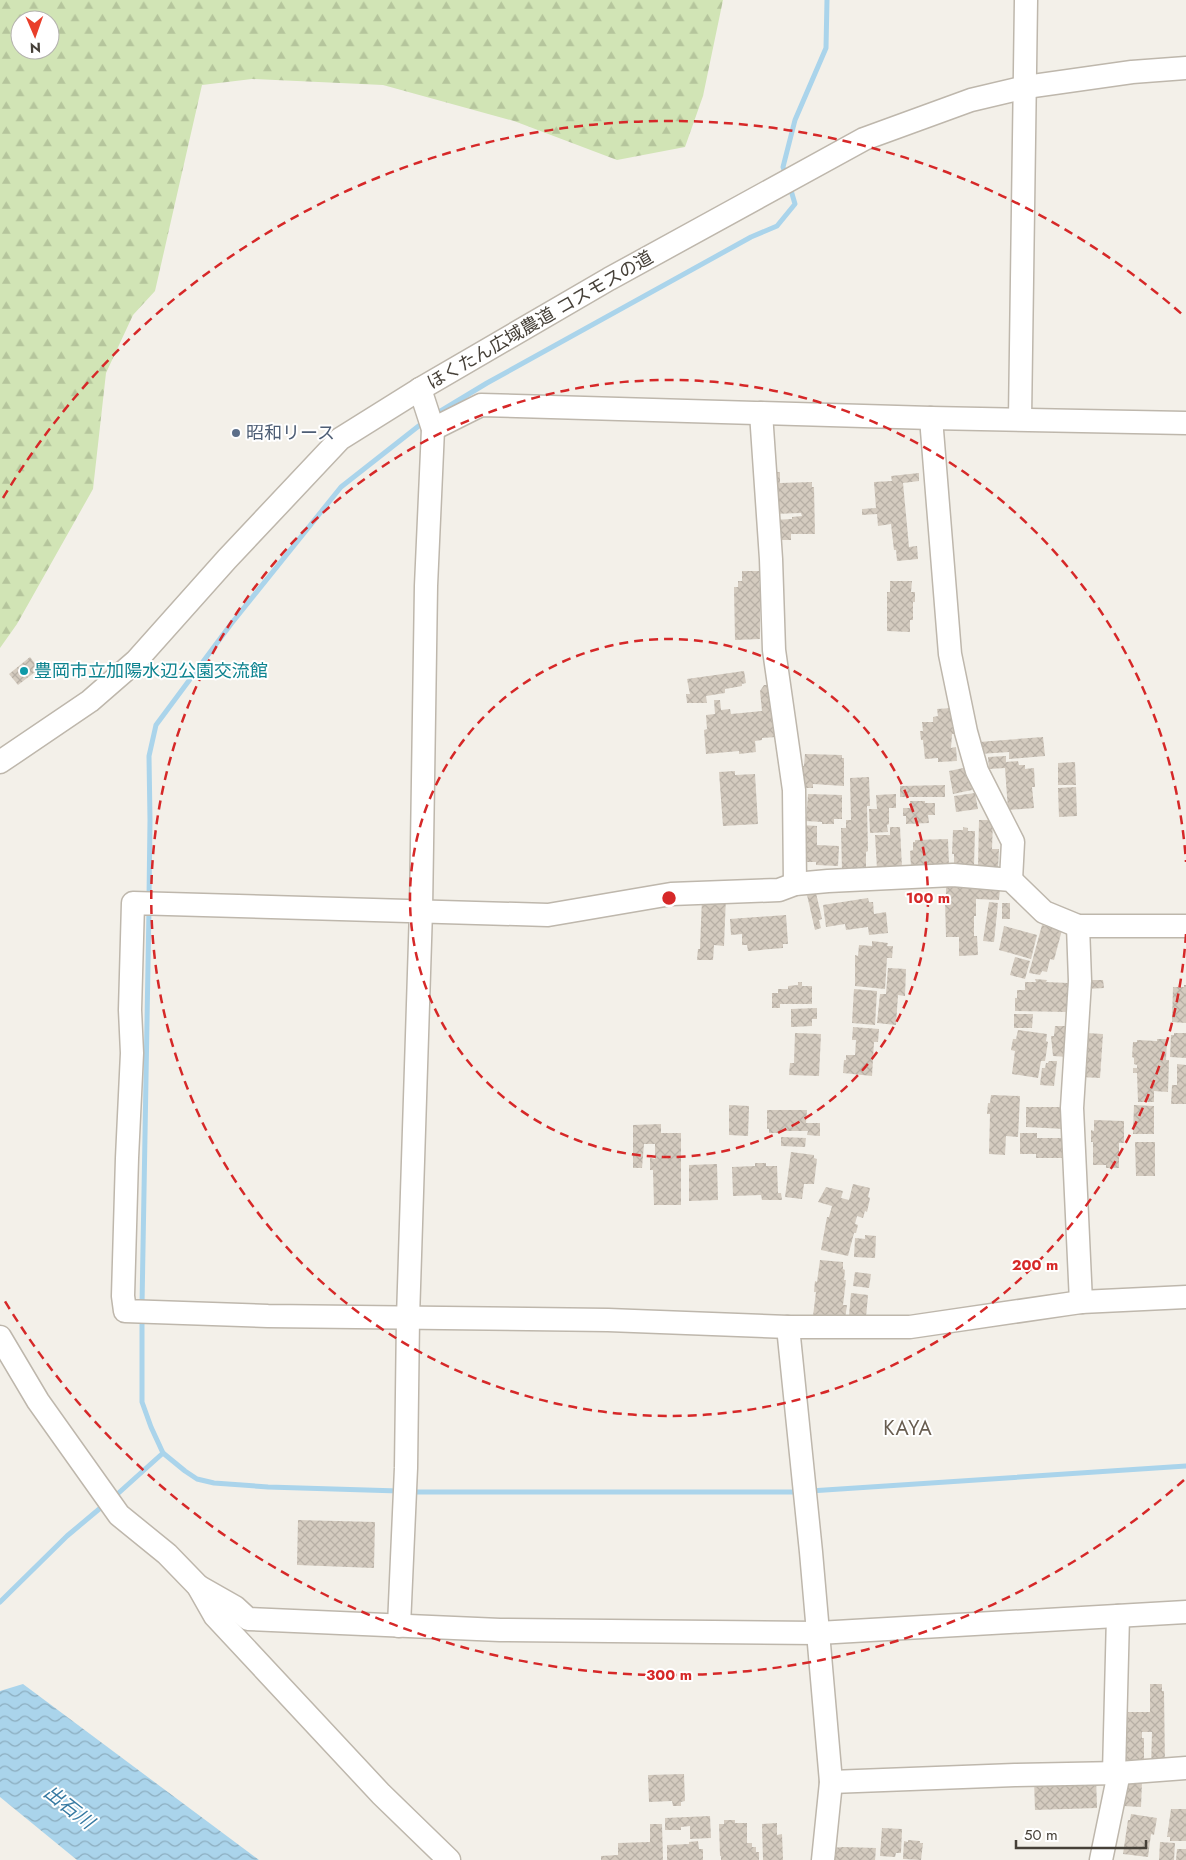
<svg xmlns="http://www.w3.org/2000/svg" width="1186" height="1860" font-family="Jost,'Noto Sans JP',sans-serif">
<defs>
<pattern id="forest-firs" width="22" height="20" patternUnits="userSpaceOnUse" patternTransform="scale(1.25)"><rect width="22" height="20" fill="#d1e4b5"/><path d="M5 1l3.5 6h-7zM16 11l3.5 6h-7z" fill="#b5c59c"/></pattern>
<pattern id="water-waves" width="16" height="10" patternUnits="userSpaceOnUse" patternTransform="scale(1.25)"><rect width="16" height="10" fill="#aad4eb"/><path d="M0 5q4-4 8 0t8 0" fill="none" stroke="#8cadbf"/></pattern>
<pattern id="building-cross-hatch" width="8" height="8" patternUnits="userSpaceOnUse" patternTransform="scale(1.25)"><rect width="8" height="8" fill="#d4cbbf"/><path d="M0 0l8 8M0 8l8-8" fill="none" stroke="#b7afa5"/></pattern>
</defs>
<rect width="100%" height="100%" fill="#f3f0e9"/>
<path fill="url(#forest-firs)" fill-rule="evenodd" d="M0,0H723L703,96L685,147L617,160L514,121L383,85L252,79L202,85L155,291L133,315L106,373L93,489L17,624L0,648ZM20,20H50V50H20Z"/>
<polygon fill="url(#water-waves)" points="23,1684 259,1860 77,1860 0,1797 0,1691"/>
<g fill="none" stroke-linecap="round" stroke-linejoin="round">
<g stroke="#aad4eb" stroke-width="5">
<polyline points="786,176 783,167 795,120 826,48 827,0"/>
<polyline points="434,415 487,383 751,237 777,226 795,204 790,187"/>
<polyline points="149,898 150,820 149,756 156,725 231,624 341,487 425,421"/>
<polyline points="142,1305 149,909"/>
<polyline points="163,1453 185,1471 197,1479 214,1483 268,1487 399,1491"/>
<polyline points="810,1491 1186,1466"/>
<polyline points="410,1492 799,1492"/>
<polyline points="113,1498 163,1453 151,1427 142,1402 142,1316"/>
<polyline points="0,1602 67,1536 104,1505"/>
</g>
</g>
<g fill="url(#building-cross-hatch)">
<polygon points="772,472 780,472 780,483 812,482 812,487 814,487 815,534 791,534 791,540 775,540 773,520 792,519 792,517 802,516 801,513 773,514"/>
<polygon points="919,473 919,481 903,483 909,547 917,546 918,559 897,561 896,550 894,550 891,524 878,526 877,514 862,515 862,509 876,508 874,482 892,481 891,476"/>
<polygon points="742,571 765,571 765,581 759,581 760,588 765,588 765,604 760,604 760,639 735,640 734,587 738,587 738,581 742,581"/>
<polygon points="890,581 912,581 911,592 915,592 915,602 913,602 913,620 910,620 910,632 887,631 887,592 890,592"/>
<polygon points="30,657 39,669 18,685 9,674"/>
<polygon points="744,671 746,683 742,684 742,686 725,689 725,693 706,696 707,703 687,703 686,694 690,694 687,679"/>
<polygon points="764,685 771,685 776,737 762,738 762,740 755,741 756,752 739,754 739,751 706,754 704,730 707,729 706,715 715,714 714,700 720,700 721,710 730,709 731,714 762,711 760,691"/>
<polygon points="952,708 953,722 952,723 952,727 958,727 958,734 952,734 951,748 956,747 957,761 938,762 938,758 925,759 923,740 921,740 920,731 923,731 922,722 933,722 933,717 938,716 937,709"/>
<polygon points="1043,737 1045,756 1009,759 1009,752 980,754 979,742"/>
<polygon points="805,754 842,755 842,758 844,758 844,786 813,784 813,788 801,788 801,766 804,766"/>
<polygon points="1006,756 1006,762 1018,761 1019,765 1025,765 1025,769 1034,768 1035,787 1032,787 1034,808 1008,810 1005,768 989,769 988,757"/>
<polygon points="1075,762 1076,785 1058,785 1058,763"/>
<polygon points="968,767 972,790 953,794 949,771"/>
<polygon points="735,771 735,775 755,774 758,824 723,826 719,772"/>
<polygon points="869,777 870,806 867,806 868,851 866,852 866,871 842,872 841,828 846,828 846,820 851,820 850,778"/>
<polygon points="945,785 945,797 900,797 900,786"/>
<polygon points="1076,787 1077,816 1059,817 1058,788"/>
<polygon points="975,793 978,809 956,812 954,796"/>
<polygon points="808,794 842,795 842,819 834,819 834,824 822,824 822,822 806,821"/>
<polygon points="896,794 896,808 889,808 889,824 887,825 888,832 870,833 869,809 877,809 876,795"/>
<polygon points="910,801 925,801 925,803 935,803 935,815 928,815 929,823 906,824 906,816 903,816 903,808 910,808"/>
<polygon points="979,820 993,820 992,849 999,849 998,869 978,868"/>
<polygon points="802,825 817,826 817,845 839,846 838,866 816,865 816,862 800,862"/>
<polygon points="890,827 900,827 902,868 877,869 875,835 890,835"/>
<polygon points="963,827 968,828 968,831 975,831 974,866 954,866 954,854 952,854 953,830 963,830"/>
<polygon points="948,839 949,866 911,867 910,851 913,850 913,842 915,842 915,840"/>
<polygon points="946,884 1000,889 999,900 976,899 976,916 974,916 974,936 977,936 978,955 959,956 959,937 946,937 945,901 946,901"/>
<polygon points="816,893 822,919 819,920 821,928 815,930 807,895"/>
<polygon points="726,896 724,946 714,945 713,960 697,960 698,949 700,949 702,898"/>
<polygon points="868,898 869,902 873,902 874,914 886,912 888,933 869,935 868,927 846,930 845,924 826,927 823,905"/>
<polygon points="989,902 998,903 994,942 983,941"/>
<rect x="1002" y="903" width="8" height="16"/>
<polygon points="786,915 788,944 783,944 783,948 748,951 747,945 742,945 742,934 731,935 730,919"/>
<polygon points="1042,925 1062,930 1054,960 1050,959 1047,972 1042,971 1040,975 1029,973"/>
<polygon points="1004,926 1037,935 1031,959 999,950"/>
<polygon points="872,941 888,943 887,946 893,946 892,958 887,958 885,989 855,986 855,955 858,956 859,945 872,946"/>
<polygon points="1015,957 1030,961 1025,979 1010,975"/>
<polygon points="888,968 906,969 905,996 898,995 896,1025 877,1023 880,994 886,994"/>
<polygon points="1035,979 1047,980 1046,982 1068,983 1068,1012 1015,1011 1015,998 1017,998 1017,990 1025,990 1025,982 1036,982"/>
<polygon points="1086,980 1103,980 1104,988 1087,989"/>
<polygon points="798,982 802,982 802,986 812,986 812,1004 780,1004 780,1008 772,1008 772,993 778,993 778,989 788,989 788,986 798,985"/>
<polygon points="1184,985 1186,985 1186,1023 1172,1022 1173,987 1184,987"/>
<polygon points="854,989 877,991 875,1025 852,1023"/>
<polygon points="817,1008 817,1019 812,1019 812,1026 791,1027 791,1009"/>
<polygon points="1014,1014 1033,1014 1032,1028 1014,1028"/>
<polygon points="1055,1026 1069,1026 1068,1057 1053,1056 1051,1036 1054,1036"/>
<polygon points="853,1027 879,1029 878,1042 874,1042 872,1076 843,1073 844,1060 846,1060 846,1055 855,1055 856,1040 852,1040"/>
<polygon points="1018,1030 1047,1034 1046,1041 1048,1042 1045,1061 1041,1061 1038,1078 1012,1074 1015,1051 1011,1050 1013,1039 1016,1039"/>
<polygon points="795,1033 821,1034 819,1076 789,1075 790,1063 794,1063"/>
<polygon points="1086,1033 1103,1034 1100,1078 1081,1077"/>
<polygon points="1174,1033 1186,1033 1186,1058 1170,1057 1171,1035 1174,1035"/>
<polygon points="1157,1039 1167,1039 1166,1060 1169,1060 1168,1092 1154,1091 1154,1102 1138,1102 1137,1073 1133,1073 1133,1068 1137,1068 1137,1065 1134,1064 1134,1058 1132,1057 1133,1042 1137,1042 1137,1040 1157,1041"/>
<polygon points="1049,1061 1057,1061 1054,1086 1040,1085 1042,1068 1045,1068 1046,1063 1048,1063"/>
<polygon points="1177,1064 1186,1065 1186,1104 1171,1104 1172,1085 1177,1085"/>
<polygon points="991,1095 1020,1096 1018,1137 1006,1136 1005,1155 989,1154 990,1114 987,1114 988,1103 990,1103"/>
<polygon points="729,1105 749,1106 748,1136 729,1135"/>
<polygon points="1134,1105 1154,1106 1154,1134 1133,1134"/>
<polygon points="1026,1107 1065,1107 1065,1129 1026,1127"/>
<polygon points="767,1110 807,1110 806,1123 820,1123 820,1136 807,1135 808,1131 781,1131 781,1133 769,1133 769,1129 767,1129"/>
<polygon points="1094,1120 1124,1121 1124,1143 1119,1143 1119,1168 1106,1168 1106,1165 1093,1165 1093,1142 1091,1142 1091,1130 1094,1131"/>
<polygon points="661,1124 661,1133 681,1133 681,1205 654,1205 653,1170 650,1170 650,1158 655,1159 655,1144 644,1144 642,1168 633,1168 633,1125"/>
<polygon points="1020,1133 1037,1133 1037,1138 1065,1138 1065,1158 1036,1158 1036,1154 1020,1154"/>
<polygon points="781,1137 806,1138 805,1147 781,1146"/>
<polygon points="1135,1142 1155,1142 1155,1176 1136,1176"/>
<polygon points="791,1152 814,1155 814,1158 817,1159 814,1184 804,1184 802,1199 785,1197"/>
<polygon points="755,1163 766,1163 766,1166 777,1166 778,1193 781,1193 782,1200 762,1200 761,1195 733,1196 732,1167 755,1166"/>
<polygon points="717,1164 718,1200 689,1201 689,1165"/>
<polygon points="853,1184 870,1188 868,1197 870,1198 867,1212 865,1211 863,1218 857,1216 855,1224 858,1225 856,1233 854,1233 848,1256 821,1250 827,1217 829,1217 832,1206 818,1202 826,1187 843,1191 841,1198 849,1200"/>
<polygon points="865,1235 876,1236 875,1258 854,1257 855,1238 865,1239"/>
<polygon points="820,1260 843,1262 843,1269 845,1270 844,1280 846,1280 843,1305 847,1305 845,1319 813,1316 816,1292 814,1292 815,1281 817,1282"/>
<polygon points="855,1272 871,1274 869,1288 853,1286"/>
<polygon points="851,1293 868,1295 866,1317 849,1316"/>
<polygon points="298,1520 375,1522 374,1568 297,1565"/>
<polygon points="1150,1684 1162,1684 1162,1691 1164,1691 1165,1766 1151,1766 1152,1732 1142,1732 1142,1738 1144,1738 1144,1767 1121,1767 1122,1712 1150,1712"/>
<polygon points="684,1774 685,1801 681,1802 681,1806 673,1806 672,1801 649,1802 648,1775"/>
<polygon points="1096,1777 1097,1808 1035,1810 1034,1779"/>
<polygon points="1125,1780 1142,1781 1141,1807 1124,1806"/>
<polygon points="1171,1809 1186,1809 1186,1841 1170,1841 1170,1837 1167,1837"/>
<polygon points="1131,1814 1157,1818 1154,1835 1151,1834 1148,1857 1123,1854 1128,1820 1130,1820"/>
<polygon points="710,1816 711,1838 690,1839 690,1826 681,1827 681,1830 665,1830 665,1818"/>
<polygon points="724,1820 735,1820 735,1823 747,1823 747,1843 752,1843 752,1847 756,1847 756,1852 759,1852 759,1860 721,1860 721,1856 720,1856 719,1824 724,1824"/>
<polygon points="777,1823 777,1835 782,1834 783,1860 763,1860 762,1824"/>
<polygon points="650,1824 662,1824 663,1860 601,1860 601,1856 618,1855 618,1843 650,1842"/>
<polygon points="882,1828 902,1829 901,1853 896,1853 895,1857 880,1856"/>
<polygon points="908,1840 920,1841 920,1843 923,1843 921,1860 903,1859 904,1841 908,1842"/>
<polygon points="698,1841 699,1849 703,1849 703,1860 667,1860 667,1845 689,1844 689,1842"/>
<polygon points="1160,1842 1175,1843 1174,1860 1159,1860"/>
<polygon points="843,1847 876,1848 875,1860 831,1860 831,1848"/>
<polygon points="1177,1849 1186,1849 1186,1860 1176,1860"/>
</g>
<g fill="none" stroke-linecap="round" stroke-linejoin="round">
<defs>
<g id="minor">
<polyline points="761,413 771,559 774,650 794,790 795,884"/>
<polyline points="931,418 950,654 966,732 977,771 1013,842 1011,880"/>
<polyline points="1020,419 1026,0"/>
<polyline points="433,429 481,405 931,418 1186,423"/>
<polyline points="0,762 90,701 136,661 227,559 340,439 420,389 609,279 864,139 971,100 1026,87 1132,72 1186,68"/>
<polyline points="1078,926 1080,981 1072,1108 1081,1302"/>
<polyline points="1186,926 1078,926 1044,912 1011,880 953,875 828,881 795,884 779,890 671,894 548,915 133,903 130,1010 132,1053 127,1158 123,1296 125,1311 268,1316 608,1320 788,1327 910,1327 1081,1302 1186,1297"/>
<polyline points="788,1327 811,1552 831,1782 823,1860"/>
<polyline points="0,1337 38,1401 119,1515 167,1554 198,1586 215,1616 381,1794 449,1860"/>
<polyline points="198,1586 235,1607 248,1619 500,1630 818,1633 1186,1612"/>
<polyline points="399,1626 406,1468 408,1318 421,910 426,586 433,429 420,389"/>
<polyline points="1114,1773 1118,1616"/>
<polyline points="831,1782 1015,1775 1119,1773 1186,1768"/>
<polyline points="1101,1860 1119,1773"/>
</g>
</defs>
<use href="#minor" stroke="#beb7ac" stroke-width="25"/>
<use href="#minor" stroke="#fff" stroke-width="22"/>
</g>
<g fill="none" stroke="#d62828" stroke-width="2.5" stroke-dasharray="9 6">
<circle cx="669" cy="898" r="259"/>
<path d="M1186 934A518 518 0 1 1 1186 862"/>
<path d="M1184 1480A777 777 0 0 1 3 1298M3 498A777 777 0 0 1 1184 316"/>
</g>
<circle fill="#5c6f8a" stroke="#fff" stroke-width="2" cx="236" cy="433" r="5"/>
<circle fill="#0f9aa8" stroke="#fff" stroke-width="2" cx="24" cy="671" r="5"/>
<g text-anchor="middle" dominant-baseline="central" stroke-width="4" stroke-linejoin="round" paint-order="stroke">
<g font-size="18" fill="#464038" stroke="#fff">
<text transform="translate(540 320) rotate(-30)">ほくたん広域農道 コスモスの道</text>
</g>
<g font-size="18" fill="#4e5e75" stroke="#fff" text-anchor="start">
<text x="246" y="433">昭和リース</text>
</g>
<g font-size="18" fill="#0d838f" stroke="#fff" text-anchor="start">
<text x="34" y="671">豊岡市立加陽水辺公園交流館</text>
</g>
<g font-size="19" font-style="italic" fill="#377aa2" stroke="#fff">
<text transform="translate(69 1807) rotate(38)">出石川</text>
</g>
<g font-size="20" letter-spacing="1" fill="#685d50" stroke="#fff">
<text x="908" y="1428">KAYA</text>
</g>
</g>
<circle cx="669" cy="898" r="8" fill="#d62828" stroke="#fff" stroke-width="2.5"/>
<g font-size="15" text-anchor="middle" font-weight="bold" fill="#d62828" stroke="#fff" stroke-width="4" stroke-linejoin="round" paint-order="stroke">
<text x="928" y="903">100 m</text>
<text x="1035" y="1270">200 m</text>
<text x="669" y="1680">300 m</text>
</g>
<g transform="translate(35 35) rotate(178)"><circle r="24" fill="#ffffff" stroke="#b5b3af"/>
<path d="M0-4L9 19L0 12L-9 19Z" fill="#e93e2a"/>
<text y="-8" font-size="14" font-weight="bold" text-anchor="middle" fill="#464038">N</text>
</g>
<path d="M1016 1840v8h130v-8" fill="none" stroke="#464038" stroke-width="2.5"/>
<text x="1024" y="1840" font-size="15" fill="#464038" stroke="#ffffff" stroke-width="4" paint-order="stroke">50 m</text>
</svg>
